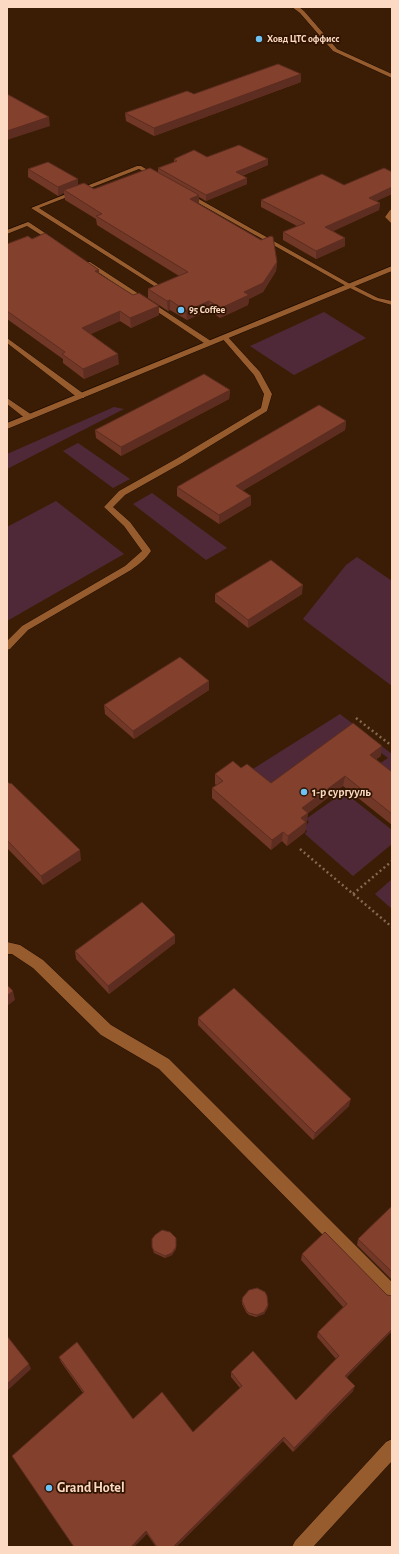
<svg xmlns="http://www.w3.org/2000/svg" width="399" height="1554" font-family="'Alegreya Sans',sans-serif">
<rect width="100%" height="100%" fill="#3b1d05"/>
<g fill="#4f2938">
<polygon points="324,312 366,338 294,375 250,346"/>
<polygon points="114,407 124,409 7,469 7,454"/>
<polygon points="78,443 130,479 113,488 63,451"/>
<polygon points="152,493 227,548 206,560 133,504"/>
<polygon points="56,501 124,554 7,621 7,527"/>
<polygon points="357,557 392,581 392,686 303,619 346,565"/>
<polygon points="340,714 392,754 392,779 376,766 388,758 349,729 270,791 248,772"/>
<polygon points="344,792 392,830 392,844 353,876 305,834 307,831 303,828 309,822 306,819"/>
<polygon points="392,879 392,909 375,894"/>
</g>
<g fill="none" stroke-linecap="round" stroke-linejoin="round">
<defs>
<g id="service">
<polygon points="137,166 141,166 158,176 153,177 139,169 39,208 164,288 164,290 162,291 31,208"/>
<polygon points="186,194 190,194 350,284 378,298 392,301 392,305 374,300 346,286 186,196"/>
<polygon points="392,209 392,224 385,217 390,210"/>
<polygon points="28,222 30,223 57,241 52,242 27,226 7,234 7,230"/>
<polygon points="86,262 90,262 214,343 210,345 207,345 86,264"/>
<path d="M225,335L227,336L260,372L272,394L267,411L182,463L125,495L113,507L130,522L150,549L151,551C146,559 139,564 131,570L28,630L10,649L7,650V641L22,626L125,566L142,551L124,526L104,507L119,491L176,459L261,408L264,394L254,375L221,337Z"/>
<polygon points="7,338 84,394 84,398 78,398 7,343"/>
<polygon points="7,398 32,415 32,419 26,419 7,404"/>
</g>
<g id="minor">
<polygon points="292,7 299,7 304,11 337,49 392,74 392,78 333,51 300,13"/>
<polygon points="7,942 20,945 43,960 111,1025 169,1059 392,1282 392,1301 386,1299 159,1069 101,1035 33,968 12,954 7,954"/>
</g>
<g id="tertiary">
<polygon points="392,266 392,271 7,429 7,423"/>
<polygon points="392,1439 392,1461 313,1547 292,1547 295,1541 386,1442"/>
</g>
</defs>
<use href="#service" stroke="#1c0a01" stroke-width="1"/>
<use href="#minor" stroke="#1c0a01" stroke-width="1"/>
<use href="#tertiary" stroke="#1c0a01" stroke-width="1"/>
<g stroke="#87674f" stroke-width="2.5" stroke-dasharray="2 3" stroke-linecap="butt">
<polyline points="356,718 392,746"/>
<polyline points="300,849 392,927"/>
<polyline points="353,894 392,861"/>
</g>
<use href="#service" fill="#975c2e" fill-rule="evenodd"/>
<use href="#minor" fill="#975c2e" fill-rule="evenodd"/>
<use href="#tertiary" fill="#975c2e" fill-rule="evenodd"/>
</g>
<g fill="#713727">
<polygon points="301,82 154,136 126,121 125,113 194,94"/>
<polygon points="207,157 268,165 242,176 247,178 247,184 206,201 199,197 199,204 277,262 276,271 263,292 249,299 248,305 220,318 209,310 187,320 170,310 168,311 148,298 148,289 179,276 97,225 96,219 65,200 64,193 58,196 28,177 28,169 78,179 78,185 94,189 158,172 158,168 174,162 174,159"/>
<polygon points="344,185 392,194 376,201 380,203 379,210 333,231 345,238 345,246 316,259 283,240 283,232 297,226 261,207 261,200"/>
<polygon points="32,239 99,270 99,274 159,315 131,328 120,321 91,334 119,364 84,379 63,363 63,359 7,319 7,244"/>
<polygon points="230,390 229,399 121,456 96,438 95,430"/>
<polygon points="346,421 345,430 242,491 251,505 219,524 177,496 177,487"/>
<polygon points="215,594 302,594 248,628 215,602"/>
<polygon points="209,681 209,690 134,739 105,714 104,705"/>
<polygon points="381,756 376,759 392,772 392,825 343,786 308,813 305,832 287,846 282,841 271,850 212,798 212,788 217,786 215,784 215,774 241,768 271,783"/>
<polygon points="7,781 81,860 43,885 7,848"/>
<polygon points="175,935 175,943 109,994 76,959 75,951"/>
<polygon points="198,1018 349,1106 313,1140 198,1025"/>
<polygon points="392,1206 392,1280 357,1245 358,1239"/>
<polygon points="176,1238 176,1249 172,1255 165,1258 154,1253 153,1250 152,1239"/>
<polygon points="302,1254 387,1295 392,1296 392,1331 347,1377 353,1391 293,1452 283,1441 176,1547 156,1547 147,1534 83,1393 61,1362 59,1357 133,1419 193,1432 240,1388 231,1377 231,1372 296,1400 336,1359 317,1337 318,1332 343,1307 301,1260"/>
<polygon points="243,1297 268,1307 264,1314 256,1317 249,1315 246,1312 242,1304"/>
</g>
<g fill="#5c2d20">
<polygon points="301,74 301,82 154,136 154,128"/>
<polygon points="49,117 50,126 7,140 7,131"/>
<polygon points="268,159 268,165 236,178 236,172"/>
<polygon points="247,178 247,184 206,201 206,195"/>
<polygon points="78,179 78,188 64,190 64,193 58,196 58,187"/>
<polygon points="392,187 392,194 368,205 369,198"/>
<polygon points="199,195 199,204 190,199"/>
<polygon points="380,203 379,210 325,235 325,227"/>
<polygon points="345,238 345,246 316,259 316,251"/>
<polygon points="277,262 276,271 263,292 249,299 248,305 220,318 221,308 244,292"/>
<polygon points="99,270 99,279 95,271"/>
<polygon points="170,300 170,310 168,311 167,301"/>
<polygon points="209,301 209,310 187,320 186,311"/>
<polygon points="159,306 159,315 131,328 130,318"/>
<polygon points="120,311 120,321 83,337 82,328"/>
<polygon points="118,354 119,364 84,379 83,369"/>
<polygon points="230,390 229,399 121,456 121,447"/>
<polygon points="346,421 345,430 235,495 236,486"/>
<polygon points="251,496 251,505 219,524 219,515"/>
<polygon points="303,585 302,594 248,628 248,620"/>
<polygon points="209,681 209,690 134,739 133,731"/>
<polygon points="382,746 381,756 368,765 370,755"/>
<polygon points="345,776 343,786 308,813 305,832 287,846 288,836 302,808"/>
<polygon points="283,832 282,841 271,850 272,840"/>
<polygon points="80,850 81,860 43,885 41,876"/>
<polygon points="175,935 175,943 109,994 108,986"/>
<polygon points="13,991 15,1000 7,1006 7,996"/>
<polygon points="351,1099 349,1106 313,1140 315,1133"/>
<polygon points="176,1247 176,1249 172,1255 165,1258 165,1256"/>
<polygon points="268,1305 268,1307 264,1314 256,1317 257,1315"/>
<polygon points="392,1329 392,1331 344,1380 345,1376"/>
<polygon points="29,1364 31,1369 7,1391 7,1384"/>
<polygon points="355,1386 353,1391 293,1452 294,1448"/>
<polygon points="284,1437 283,1441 176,1547 173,1547"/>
<polygon points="146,1531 147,1534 134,1547 131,1547"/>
</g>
<g fill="#83402d" stroke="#5c2d20">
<polygon points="278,64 301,74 154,128 125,113 187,91 194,94"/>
<polygon points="7,94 49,117 7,131"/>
<polygon points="239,145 268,159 236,172 247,178 206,195 158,168 177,161 174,159 194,150 207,157"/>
<polygon points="48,162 78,179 58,187 28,169"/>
<polygon points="150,168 199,195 190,199 261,240 271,236 273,237 277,262 263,283 244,292 249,295 221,308 209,301 186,311 170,300 167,301 148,289 188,272 96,216 102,214 64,190 84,183 94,189"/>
<polygon points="384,168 392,172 392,187 369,198 380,203 325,227 345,238 316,251 283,232 305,223 261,200 322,174 344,185"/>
<polygon points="45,233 99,270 95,271 133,295 139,293 159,306 130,318 120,311 82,328 118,354 83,369 62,354 65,352 7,311 7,244 28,236 32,239"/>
<polygon points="204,374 230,390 121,447 95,430"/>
<polygon points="319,405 346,421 236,486 251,496 219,515 177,487"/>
<polygon points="271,560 303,585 248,620 215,594"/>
<polygon points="180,657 209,681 133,731 104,705"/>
<polygon points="353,723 382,746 370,755 392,772 392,814 345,776 302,808 308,813 301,818 306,822 288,836 283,832 272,840 212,788 223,781 215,774 233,761 241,768 247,764 271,783"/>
<polygon points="7,781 10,784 11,783 80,850 41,876 7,840"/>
<polygon points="142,902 175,935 108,986 75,951"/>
<polygon points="7,985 13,991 7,996"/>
<polygon points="234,988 351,1099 315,1133 198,1018"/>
<polygon points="392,1206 392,1272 358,1239"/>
<polygon points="162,1230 170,1232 176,1238 176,1247 172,1253 165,1256 154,1251 152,1247 152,1239 155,1235"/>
<polygon points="325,1232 387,1295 392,1296 392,1329 345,1376 355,1386 294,1448 284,1437 173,1547 157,1547 146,1531 131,1547 74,1547 12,1456 84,1392 59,1357 77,1342 133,1419 162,1392 193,1432 242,1386 231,1372 253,1351 296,1400 339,1356 318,1332 347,1304 302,1254"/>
<polygon points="257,1288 265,1292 267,1296 268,1305 264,1312 257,1315 249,1313 246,1310 242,1301 243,1297 249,1290"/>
<polygon points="7,1336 29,1364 7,1384"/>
</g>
<g fill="#6ec2f3" stroke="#301400" stroke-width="1.5">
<circle cx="259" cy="39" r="4"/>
<circle cx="181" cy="310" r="4"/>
<circle cx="304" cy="792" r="4"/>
<circle cx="49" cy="1488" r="4"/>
</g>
<g text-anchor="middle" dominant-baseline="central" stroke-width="3.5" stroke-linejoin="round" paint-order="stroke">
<g font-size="10" font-weight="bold" fill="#fbd9c2" stroke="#301400" text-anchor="start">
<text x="267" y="39">Ховд ЦТС оффисс</text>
<text x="189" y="310">95 Coffee</text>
</g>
<g font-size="12" font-weight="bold" fill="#fbd9c2" stroke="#301400" text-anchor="start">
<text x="312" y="792">1-р сургууль</text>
</g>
<g font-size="14" font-weight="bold" fill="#fbd9c2" stroke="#301400" text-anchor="start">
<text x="57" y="1488">Grand Hotel</text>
</g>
</g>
<rect width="399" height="1554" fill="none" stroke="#fbd9c2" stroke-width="16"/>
</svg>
